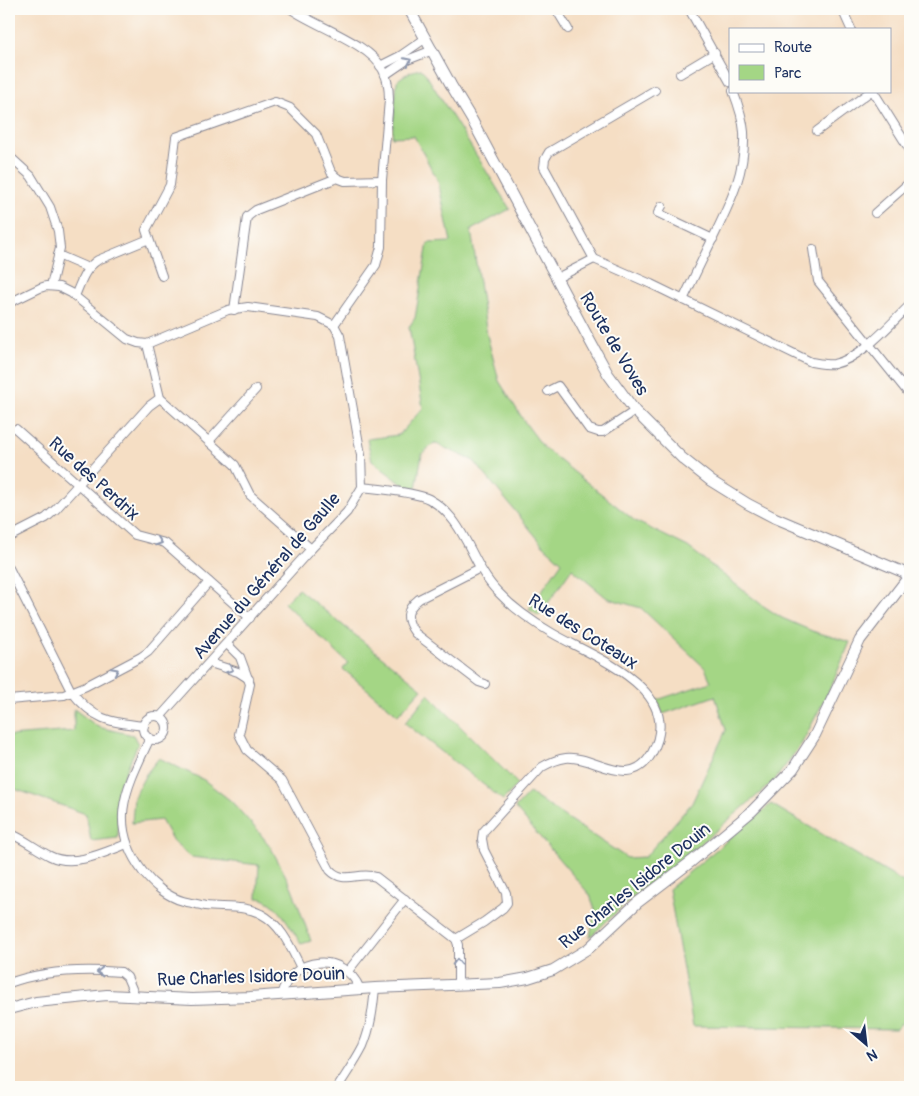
<svg xmlns="http://www.w3.org/2000/svg" width="919" height="1096" font-family="Pangolin,sans-serif">
<rect width="100%" height="100%" fill="#fdfcf7"/>
<filter id="ink" filterUnits="userSpaceOnUse"><feTurbulence type="fractalNoise" baseFrequency=".02" numOctaves="2"/><feDisplacementMap in="SourceGraphic" scale="10" xChannelSelector="R" yChannelSelector="G"/><feConvolveMatrix kernelMatrix="1 2 1 2 8 2 1 2 1" color-interpolation-filters="sRGB"/></filter>
<filter id="wash" filterUnits="userSpaceOnUse"><feTurbulence type="fractalNoise" baseFrequency=".0096" numOctaves="4" result="noise"/><feDisplacementMap in="SourceGraphic" scale="20" xChannelSelector="R" yChannelSelector="G"/><feGaussianBlur stdDeviation="1.12" result="paint"/><feColorMatrix in="noise" values="0 0 0 0 0 0 0 0 0 0 0 0 0 0 0 0 0 1.4 0 .05"/><feComposite in="paint" operator="in"/></filter>
<g filter="url(#wash)">
<rect width="100%" height="100%" fill="#f5dec4"/>
<g fill="#a4d685" stroke="#608272">
<path d="M421,69L425,73L510,209L471,230L487,335L499,381L526,424L544,448L624,512L635,521L688,547L762,605L782,618L812,631L850,642L830,689L802,743L774,781L676,865L641,889L590,937L595,910L590,895L515,808L529,793L627,858L645,857L692,803L726,730L715,696L663,714L657,700L711,682L705,668L641,608L607,598L572,569L539,616L529,609L562,562L543,545L474,461L434,443L422,454L416,488L406,487L372,461L367,439L399,435L423,408L409,327L415,318L428,243L451,242L438,181L414,136L392,137L397,81C403,75 413,70 421,69Z"/>
<polygon points="298,589 422,689 398,715 343,669 348,663 284,603"/>
<polygon points="428,694 518,784 503,800 405,723"/>
<polygon points="74,709 98,727 133,735 138,744 118,788 118,838 91,841 86,814 9,787 9,736 74,731"/>
<path d="M159,758L204,780L231,801L257,830L270,846L292,888L311,941L301,944C291,928 277,899 257,898L259,865L191,857L174,843L161,820L132,823L134,797L146,774Z"/>
<polygon points="771,804 910,886 910,1014 896,1029 693,1026 669,889"/>
</g>
</g>
<g filter="url(#ink)">
<g fill="none" stroke-linecap="round" stroke-linejoin="round">
<defs>
<g id="minor">
<path d="M291,9C315,26 371,44 383,70C388,79 389,90 389,100L382,180L381,247L376,265L334,325"/>
<polyline points="556,9 568,29"/>
<polyline points="689,9 730,82"/>
<polyline points="842,9 851,29"/>
<polyline points="380,66 400,56 426,38"/>
<polyline points="680,74 715,53"/>
<polyline points="385,75 407,60 433,50"/>
<polyline points="873,91 910,150"/>
<polyline points="817,131 871,91"/>
<polyline points="9,156 31,176 50,207 58,231 60,248 51,286"/>
<polyline points="662,206 658,213 713,239"/>
<polyline points="875,213 910,182"/>
<polyline points="149,239 162,276"/>
<polyline points="813,249 818,281 910,395"/>
<polyline points="58,255 88,268"/>
<path d="M594,259L651,284L811,362C818,363 827,365 834,364C862,358 890,324 910,305"/>
<polyline points="557,278 594,259 544,167 545,159 549,152 655,90"/>
<path d="M75,296C81,282 85,268 98,260L149,239L146,230L170,185L176,137L275,102L290,108L316,134L331,172L337,178L345,181L382,180"/>
<path d="M683,300C693,279 703,258 713,238C730,203 746,172 744,132C743,118 738,104 733,91"/>
<polyline points="9,303 40,288 46,286 59,287 71,293 127,339 138,343 147,344 228,310 248,307 318,317 334,325"/>
<polyline points="234,310 247,217 256,210 337,178"/>
<polyline points="147,344 160,398 235,465 250,495 311,549"/>
<polyline points="548,391 558,386 589,429 598,432 603,432 635,411"/>
<polyline points="16,429 135,535 165,543 250,618"/>
<polyline points="209,441 256,389"/>
<path d="M362,487C379,489 416,492 429,499C467,520 470,564 498,592C513,608 533,622 552,633C593,657 687,689 652,753C630,792 595,755 566,758C557,759 549,763 542,767L483,832L482,839L484,850L506,893L507,903L503,908L484,922L456,939"/>
<polyline points="9,537 46,518 56,509 149,406 160,398"/>
<path d="M9,568L71,691C94,720 108,722 144,726"/>
<path d="M480,568L419,599C405,610 405,619 415,633L479,682L485,684"/>
<path d="M227,644L240,657L250,684L239,734L247,750L282,780L330,870C344,885 359,871 376,877L456,939"/>
<polyline points="210,663 238,672 249,679"/>
<polyline points="9,700 64,695 86,686 141,657 148,652 209,582"/>
<circle cx="155" cy="728" r="12"/>
<polyline points="160,717 311,549 347,512 362,487 361,455 340,336 334,325"/>
<path d="M150,738C127,787 106,823 143,872C153,885 168,897 183,901C190,903 198,904 205,906C223,908 245,905 261,914C281,924 291,948 301,968"/>
<path d="M9,833C24,839 36,849 50,856C74,868 105,852 127,844"/>
<polyline points="456,939 458,945 458,985"/>
<polyline points="348,971 405,899"/>
<path d="M9,983C44,970 84,969 121,972L127,977L135,996"/>
<path d="M281,995C292,955 344,951 360,989"/>
<path d="M338,1087C346,1074 356,1060 363,1046C371,1027 373,1008 375,988"/>
</g>
<g id="tertiary">
<polyline points="409,9 451,85 472,120 590,341 608,374 635,411 682,458 711,481 748,504 773,517 910,575"/>
<polyline points="9,1009 36,1002 107,995 192,999 250,997 375,988 500,983 528,978 553,970 589,948 637,903 692,861 751,812 793,769 815,735 860,640 910,575"/>
</g>
</defs>
<use href="#minor" stroke="#888691" stroke-width="10"/>
<use href="#tertiary" stroke="#888691" stroke-width="12"/>
<use href="#minor" stroke="#fff" stroke-width="8"/>
<use href="#tertiary" stroke="#fff" stroke-width="10"/>
</g>
<defs><path id="oneway-chevron" d="M-2-3.5L2.5 0L-2 3.5" fill="none" stroke-width="1.6" stroke-linecap="round" stroke-linejoin="round" transform="scale(1.25)"/></defs>
<g stroke="#8d97ae">
<use href="#oneway-chevron" transform="translate(408 61) rotate(-26)"/>
<use href="#oneway-chevron" transform="translate(159 542) rotate(19)"/>
<use href="#oneway-chevron" transform="translate(230 669) rotate(21)"/>
<use href="#oneway-chevron" transform="translate(115 671) rotate(-27)"/>
<use href="#oneway-chevron" transform="translate(457 962) rotate(-91)"/>
<use href="#oneway-chevron" transform="translate(100 972) rotate(179)"/>
</g>
</g>
<g text-anchor="middle" dominant-baseline="central" stroke-width="4" stroke-linejoin="round" paint-order="stroke">
<g font-size="18" fill="#1b2f5e" stroke="#fdfcf7">
<text transform="translate(614 344) rotate(59)">Route de Voves</text>
<text transform="translate(94 479) rotate(42)">Rue des Perdrix</text>
<text transform="translate(267 576) rotate(-49)">Avenue du Général de Gaulle</text>
<text transform="translate(583 632) rotate(32)">Rue des Coteaux</text>
<text transform="translate(635 886) rotate(-39)">Rue Charles Isidore Douin</text>
<text transform="translate(251 977) rotate(-2)">Rue Charles Isidore Douin</text>
</g>
</g>
<rect width="919" height="1096" fill="none" stroke="#fdfcf7" stroke-width="30"/>
<rect x="729" y="28" width="162" height="65" fill="#fdfcf7" stroke="#a3aaba"/>
<rect x="739" y="44" width="25" height="8" fill="#ffffff" stroke="#a3aaba"/>
<text x="774" y="52" font-size="15" fill="#1b2f5e">Route</text>
<rect x="739" y="65" width="25" height="15" fill="#a4d685" stroke="#a3aaba"/>
<text x="774" y="78" font-size="15" fill="#1b2f5e">Parc</text>
<g transform="translate(866 1044) rotate(152)" stroke="#fdfcf7" stroke-width="4" paint-order="stroke">
<path d="M0-4L9 19L0 12L-9 19Z" fill="#1b2f5e"/>
<text y="-8" font-size="14" font-weight="bold" text-anchor="middle" fill="#1b2f5e">N</text>
</g>
</svg>
